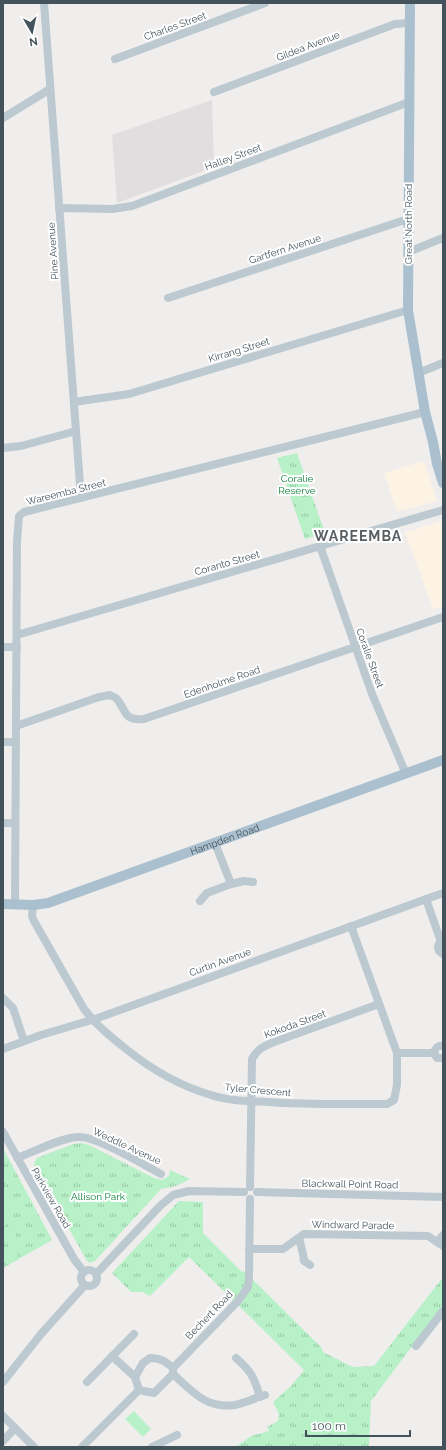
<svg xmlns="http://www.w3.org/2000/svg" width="446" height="1450" font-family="Raleway,sans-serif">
<defs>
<pattern id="grass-tufts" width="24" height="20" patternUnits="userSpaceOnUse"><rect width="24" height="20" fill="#b8f1c8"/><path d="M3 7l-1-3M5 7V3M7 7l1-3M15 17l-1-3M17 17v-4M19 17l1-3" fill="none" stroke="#97c6a5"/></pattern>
</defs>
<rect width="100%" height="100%" fill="#f0eded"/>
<g fill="#fcf3e4">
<polygon points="424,461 437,501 397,512 384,473"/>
<polygon points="443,521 443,606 433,609 405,532"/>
</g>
<polygon fill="#e1dedf" points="212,100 214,167 117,203 112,135"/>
<g fill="url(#grass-tufts)">
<polygon points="297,453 325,533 305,539 277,458"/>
<polygon points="81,1143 89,1145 154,1178 162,1180 169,1176 170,1170 190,1179 176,1186 161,1189 95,1261 90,1263 87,1261 35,1168 34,1163 37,1158 73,1144"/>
<polygon points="3,1148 52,1240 3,1268"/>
<polygon points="179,1201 203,1202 203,1233 243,1273 243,1270 322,1348 323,1352 353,1367 374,1366 443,1277 443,1305 371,1401 369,1447 233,1447 237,1446 251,1436 269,1431 267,1427 278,1421 279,1414 273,1402 291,1386 304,1370 189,1257 150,1296 142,1292 131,1292 112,1273"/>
</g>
<g fill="#b8f1c8">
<polygon points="3,1187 14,1204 8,1223 3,1227"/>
<polygon points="12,1234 15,1234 18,1260 10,1263 8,1237 12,1236"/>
<polygon points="134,1411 151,1429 143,1437 125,1419"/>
</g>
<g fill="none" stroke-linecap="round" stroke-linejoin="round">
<g stroke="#bcc9d0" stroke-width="8">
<polyline points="44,3 81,498"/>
<polyline points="115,59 265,3"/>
<polyline points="214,92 395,24 409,23"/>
<polyline points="3,118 50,89"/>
<polyline points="59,208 112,209 132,206 409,102"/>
<polyline points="408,252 443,238"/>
<polyline points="168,298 408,219"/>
<polyline points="418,373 443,363"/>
<polyline points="74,402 129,394 408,310"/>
<polyline points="3,448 21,446 76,431"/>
<polyline points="320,546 372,694 406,774"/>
<polyline points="17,635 443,510"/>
<polyline points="3,647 17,647"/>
<path d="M16,726L99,697L110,695L116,698C127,710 122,721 144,719L443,617"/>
<polyline points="3,742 15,742"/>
<polyline points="3,823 15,823"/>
<polyline points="231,884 244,881 253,882"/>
<polyline points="426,899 441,942"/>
<polyline points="200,901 207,893 231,884 215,843"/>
<polyline points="15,904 17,541 19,516 24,512 425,412"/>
<path d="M33,905L32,916L34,921L84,1009C96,1025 111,1037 126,1049C151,1069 180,1086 211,1095C229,1101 249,1101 268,1102C307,1105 347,1104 387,1104L394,1100L397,1085V1053L351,926"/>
<path d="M443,941C438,943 437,947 439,951L443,954"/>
<polyline points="3,998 13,1008 24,1041"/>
<polyline points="3,1049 41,1035 95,1019 443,893"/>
<polyline points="397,1053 434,1053"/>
<path d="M434,1053C435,1048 438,1045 443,1046"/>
<polyline points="434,1053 437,1058 443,1058"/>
<polyline points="3,1132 74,1259 84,1272"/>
<path d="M17,1158C34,1152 60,1138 78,1137C95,1135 144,1165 161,1174"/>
<path d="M250,1187L252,1059C257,1049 264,1046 274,1042L379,1004"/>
<polyline points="257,1192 443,1197"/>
<polyline points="299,1238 303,1254 304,1261 310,1265"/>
<polyline points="437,1242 443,1235"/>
<polyline points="249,1249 283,1249 304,1234 428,1236 443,1246"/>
<circle cx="89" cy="1278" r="8"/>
<polyline points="96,1274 160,1206 173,1195 189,1191 244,1192"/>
<polyline points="416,1346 443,1311"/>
<polyline points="112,1356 135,1377"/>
<path d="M150,1358C160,1358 165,1361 173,1368V1374L154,1393L139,1390L135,1377L143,1363Z"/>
<path d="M236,1358C251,1371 254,1377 260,1397"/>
<polyline points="173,1368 238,1301 248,1287 249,1278 250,1199"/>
<path d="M173,1374C193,1392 206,1409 235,1405C245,1403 255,1398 265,1395"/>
<polyline points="3,1382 41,1334 85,1285"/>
<polyline points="87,1382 134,1334"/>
<polyline points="3,1416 34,1447"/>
<polyline points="3,1441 15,1428"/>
<polyline points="82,1447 139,1390"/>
<polyline points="152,1447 177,1435"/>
</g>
<g stroke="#abc0ce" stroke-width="10">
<polyline points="410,3 408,310 425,412 433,442 437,464 443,483"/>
<path id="s1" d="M3,904L33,905L48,903L443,760"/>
</g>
</g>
<g text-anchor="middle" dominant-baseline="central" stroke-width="4" stroke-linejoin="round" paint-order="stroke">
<g font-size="10" fill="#44535b" stroke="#fff">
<text transform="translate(175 26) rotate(-20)">Charles Street</text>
<text transform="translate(308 46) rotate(-21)">Gildea Avenue</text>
<text transform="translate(233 157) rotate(-20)">Halley Street</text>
<text transform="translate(408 224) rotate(-90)">Great North Road</text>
<text transform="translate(285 249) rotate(-18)">Gartfern Avenue</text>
<text transform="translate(53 251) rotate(-94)">Pine Avenue</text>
<text transform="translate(239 350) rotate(-17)">Kirrang Street</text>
<text transform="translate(66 492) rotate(-14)">Wareemba Street</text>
<text transform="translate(227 563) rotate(-16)">Coranto Street</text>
<text transform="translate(370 658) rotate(70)">Coralie Street</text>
<text transform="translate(222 682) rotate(-19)">Edenholme Road</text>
<text stroke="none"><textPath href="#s1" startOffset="233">Hampden Road</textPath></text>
<text transform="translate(220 962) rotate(-20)">Curtin Avenue</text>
<text transform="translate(295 1024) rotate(-20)">Kokoda Street</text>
<text transform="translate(258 1090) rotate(5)">Tyler Crescent</text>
<text transform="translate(127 1146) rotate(25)">Weddle Avenue</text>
<text transform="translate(350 1184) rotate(1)">Blackwall Point Road</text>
<text transform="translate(51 1198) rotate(60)">Parkview Road</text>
<text transform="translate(353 1225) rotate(1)">Windward Parade</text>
<text transform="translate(209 1315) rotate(-46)">Bechert Road</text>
</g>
<g font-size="10" fill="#12803e" stroke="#fff">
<text x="297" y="478">Coralie<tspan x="297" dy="12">Reserve</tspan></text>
<text x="98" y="1196">Allison Park</text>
</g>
<g font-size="14" font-weight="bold" letter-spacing="1" fill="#595e62" stroke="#fff">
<text x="358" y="536">WAREEMBA</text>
</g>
</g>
<rect width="446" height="1450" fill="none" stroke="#44535b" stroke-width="8"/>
<g transform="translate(32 32) rotate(171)" stroke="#ffffff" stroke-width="3" paint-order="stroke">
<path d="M0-3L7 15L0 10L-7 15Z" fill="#44535b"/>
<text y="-6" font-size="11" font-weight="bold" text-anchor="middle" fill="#44535b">N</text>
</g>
<path d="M306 1430v6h104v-6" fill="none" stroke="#44535b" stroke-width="2"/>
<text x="312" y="1430" font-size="12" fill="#44535b" stroke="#ffffff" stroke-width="3" paint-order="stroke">100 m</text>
</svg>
